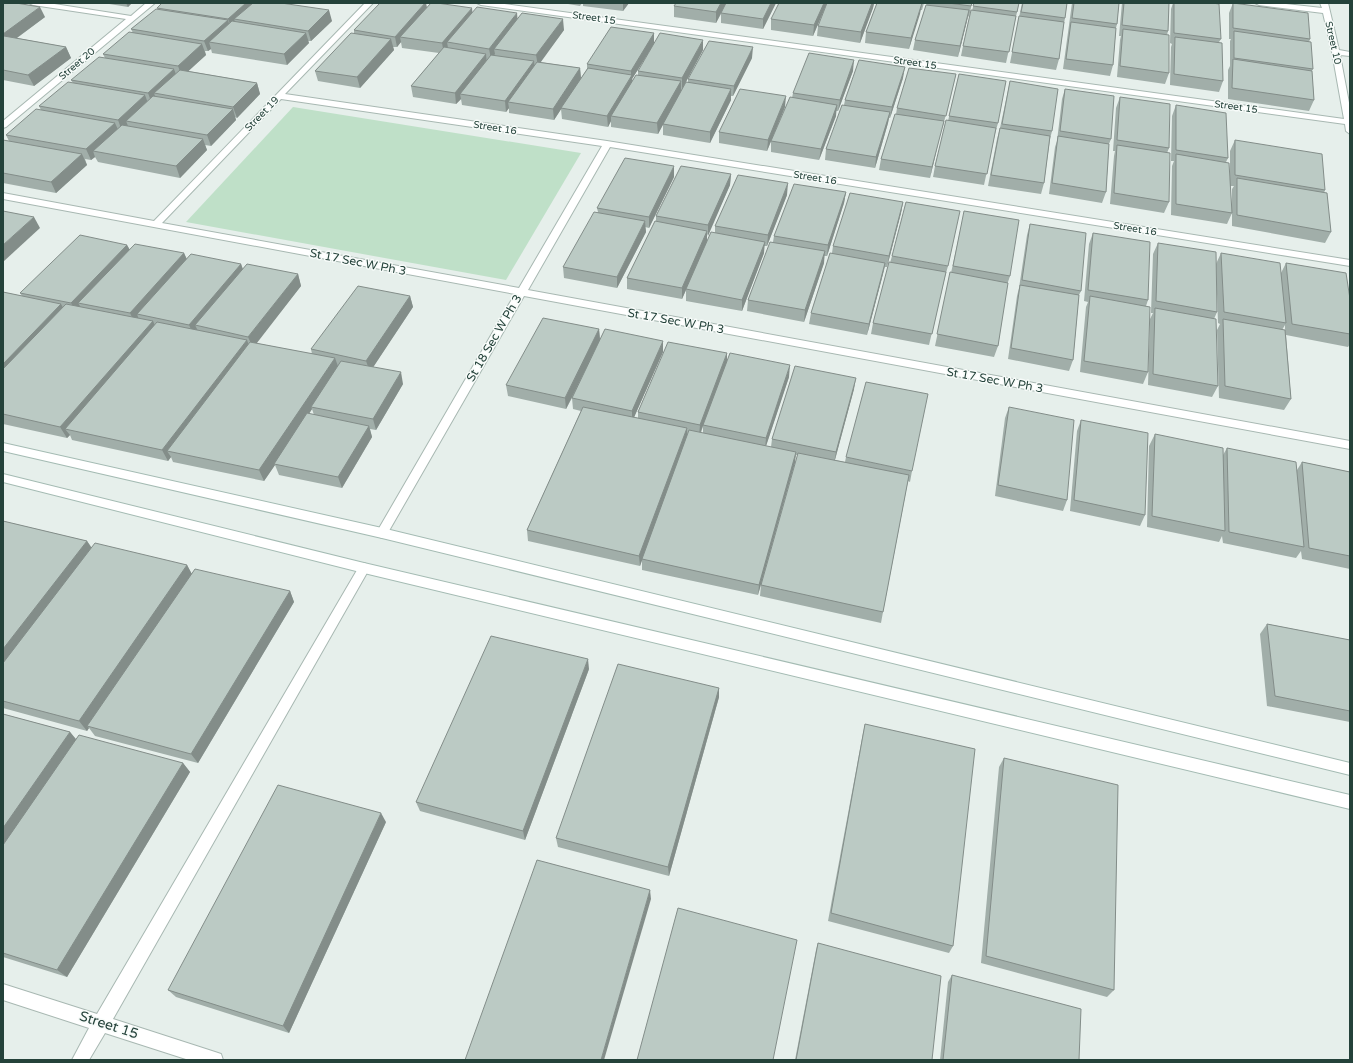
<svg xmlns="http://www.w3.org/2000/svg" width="1353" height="1063" font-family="'Varela Round',sans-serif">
<rect width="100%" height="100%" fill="#e6efeb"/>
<polygon fill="#bfe0c8" points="293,107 581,153 506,280 186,222"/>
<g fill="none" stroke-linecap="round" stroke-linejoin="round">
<defs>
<g id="minor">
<polygon points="29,3 48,3 131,16 146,3 155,3 6,127 3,128 3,121 126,19 33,5"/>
<path d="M365,3H373L285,94L607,141L1350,260V266L610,147L528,290L1350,441V449L524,296L386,536L382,538L378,536L376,533L378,530L515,294L3,199V193L154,221ZM281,99L602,146L519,288L162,223Z"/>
<polygon points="477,3 497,3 1344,119 1332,52 1323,13 1259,5 1255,3 1277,3 1322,8 1320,3 1328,3 1339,50 1350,52 1350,56 1340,55 1350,108 1350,134 1346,131 1345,124 481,5"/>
<polygon points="364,563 368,565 370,568 368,571 113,1019 215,1052 221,1054 223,1060 189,1060 105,1033 89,1060 72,1060 89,1028 3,1000 3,984 97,1014 360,565"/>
</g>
<g id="secondary">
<polygon points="3,443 382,528 1350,763 1350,775 382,538 3,451"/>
<polygon points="3,474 364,563 1350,795 1350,809 364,573 3,482"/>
</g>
</defs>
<use href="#minor" stroke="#a8b8b2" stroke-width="2"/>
<use href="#secondary" stroke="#a4bbb3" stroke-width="2"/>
<use href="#minor" fill="#fff" fill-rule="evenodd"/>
<use href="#secondary" fill="#fff" fill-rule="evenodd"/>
</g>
<g fill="#a1aea9" fill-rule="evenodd">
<polygon points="3,3 45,17 17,38 66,47 71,58 34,86 3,80"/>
<polygon points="103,3 132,3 128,7"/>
<polygon points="252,3 332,21 311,41 308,41 309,43 287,65 212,53 211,49 208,51 205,51 206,55 188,71 257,83 260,94 237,118 235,117 236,120 211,146 205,145 207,150 180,178 98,162 95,157 91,160 85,159 87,165 56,193 3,183 3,140 9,141 6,135 41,110 39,106 73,83 71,80 105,58 103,54 133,33 131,29 158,9 157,8"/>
<polygon points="562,3 582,3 580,6"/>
<polygon points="583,3 629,3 623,11 583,6"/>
<polygon points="676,3 776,3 763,29 721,23 721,14 716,23 674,17 674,6"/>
<polygon points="827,3 813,36 771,30 771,19"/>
<polygon points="827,3 876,3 875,4 874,4 873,8 860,43 817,36 818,26"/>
<polygon points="877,3 924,3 922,10 920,10 909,49 865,43 866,32"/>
<polygon points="927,3 972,3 969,17 968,16 958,57 913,50 915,40"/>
<polygon points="974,3 1019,3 1006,63 961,56 963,46"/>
<polygon points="1022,3 1067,3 1065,18 1064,24 1059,59 1056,70 1010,63 1017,27"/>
<polygon points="1072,3 1119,3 1117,24 1116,28 1113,65 1110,76 1063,69"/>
<polygon points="1122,3 1169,3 1168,31 1167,35 1169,73 1165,84 1117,77 1120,40 1121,36 1119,36"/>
<polygon points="1173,3 1212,3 1221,39 1219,42 1223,81 1219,92 1170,85 1171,47 1172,44 1170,43 1171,9"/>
<polygon points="1233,3 1310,39 1309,42 1313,69 1312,71 1314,100 1309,111 1228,99 1228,70 1230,66 1230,41 1231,39 1229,39 1229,13"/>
<polygon points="427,7 518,18 564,30 540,62 580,68 581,78 587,69 587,64 654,33 654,44 632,79 632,80 638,75 638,71 703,50 686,82 688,82 688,79 752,58 733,96 731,96 731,100 710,143 663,135 663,124 658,134 611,127 611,121 608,127 562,119 561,109 554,120 509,113 509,108 506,112 462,105 461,99 456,104 413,97 411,86 439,53 402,48 401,42 397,47 393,47 394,50 360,88 318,81 315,71 354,34 354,30"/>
<polygon points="853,71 838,111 836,111 836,116 819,160 771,152 771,141 792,98 793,93"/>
<polygon points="956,74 943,126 942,126 930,178 879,170 881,159 896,114 897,108"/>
<polygon points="959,74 998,123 995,134 984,185 933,177 935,166 948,121"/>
<polygon points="903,78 890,118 889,118 888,123 875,168 825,160 826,149 844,105 845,100"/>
<polygon points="1010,81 1052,131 1050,139 1044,183 1041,194 988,186 997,139 1000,128"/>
<polygon points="1065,89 1111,139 1109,144 1106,192 1102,203 1049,194 1055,147 1057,141 1062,99"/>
<polygon points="1120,97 1169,148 1167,153 1169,202 1164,213 1110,204 1114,156 1115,151 1113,151 1116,108"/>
<polygon points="1176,105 1228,158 1226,162 1230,182 1230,151 1235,140 1325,190 1324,193 1331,232 1325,243 1232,226 1232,189 1234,186 1230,186 1232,213 1227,224 1171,215 1172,166 1174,161 1171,161 1172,116"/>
<polygon points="785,107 767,151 719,143 719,132"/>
<polygon points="731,174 730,185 707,236 707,241 715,233 715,226 787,195 767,246 764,246 764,253 742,311 686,301 686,290 682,299 627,289 627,278 656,222 656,216"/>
<polygon points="674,177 649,228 645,227 646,232 617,288 564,278 563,267 598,212 597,208"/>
<polygon points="846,192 844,203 827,256 824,256 824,263 804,322 747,311 748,300 773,242 774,236"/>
<polygon points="903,202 901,213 887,267 885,267 883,274 867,335 809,324 811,313 832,253 833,246"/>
<polygon points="962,222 1010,276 1007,285 998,346 994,357 935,346 948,284 951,273"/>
<polygon points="1030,224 1081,291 1079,295 1073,360 1069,371 1008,359 1017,296 1019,288 1027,235"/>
<polygon points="1093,233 1148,300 1146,306 1148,372 1143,384 1080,372 1086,307 1088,302 1084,301 1089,244"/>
<polygon points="1158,243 1217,312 1214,319 1218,386 1212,397 1148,385 1150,319 1153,313 1151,313 1153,254"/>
<path d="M127,245L130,250L184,253L187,259L241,264L243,269L298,274L301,286L256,343L312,354L311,349L410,296L413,307L373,367L403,384L376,430L370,429L372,437L342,488L279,475L275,465L264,481L173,462L171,457L168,461L72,440L70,435L67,438L3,424V292L22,296L20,293ZM312,409L314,415L309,414Z"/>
<path d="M1221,253L1281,273L1286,263L1350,299V344L1348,347L1286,335L1291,399L1284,410L1219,398L1217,330L1220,324L1218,323L1216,264ZM1285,325V330H1282Z"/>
<polygon points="892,256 948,266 945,277 929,345 871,334 873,323 890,263"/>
<path d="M599,329L600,340L663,352L634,417L638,418V412L727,363L789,377L766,446L771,447L772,439L854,389L835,460L845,462L846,457L912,471L910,482L908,481L883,612L881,623L760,596L761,585L798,455H796L758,595L642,570V559L640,566L528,541L527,530L581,411L573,409L572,398L566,409L508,396L506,385ZM703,426V433H701Z"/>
<polygon points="1009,407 1067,500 1063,511 995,496 1005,418"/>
<polygon points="1081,420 1145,515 1140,526 1070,511 1077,431"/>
<polygon points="1155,434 1223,455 1227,448 1297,470 1302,462 1350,472 1350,569 1302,559 1301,551 1296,558 1223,543 1222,536 1219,542 1147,527 1149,446"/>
<polygon points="3,521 87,541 92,548 187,565 191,573 290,591 294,602 198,763 95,736 89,728 87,731 3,708"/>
<polygon points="1267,624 1350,640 1350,722 1267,706 1260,634"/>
<polygon points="589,669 525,840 420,811 416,802"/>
<polygon points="719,688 719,697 669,876 558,847 556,838"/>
<polygon points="3,714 70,732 76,739 183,763 190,772 67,977 3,957"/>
<polygon points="865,724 953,946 949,953 828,921 863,733"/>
<polygon points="1004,758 1114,990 1107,997 981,963 999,767"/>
<polygon points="386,822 289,1033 176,997 168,990"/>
<polygon points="818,943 932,1060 795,1060 816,950"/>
<polygon points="952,975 1079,1060 940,1060 948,982"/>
</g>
<g fill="#838d89">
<polygon points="126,3 132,3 128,7"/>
<polygon points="246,3 252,3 254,9 234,19 236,25 232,29 228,19"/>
<polygon points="425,3 426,3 428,12 400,37 401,42 397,47 395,37"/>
<polygon points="623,3 629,3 623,11"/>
<polygon points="721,3 727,3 721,13 716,23 716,12"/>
<polygon points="771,3 776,3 763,29 763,19"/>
<polygon points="824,3 827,3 813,36 814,25"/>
<polygon points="872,3 874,3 873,8 860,43 861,32"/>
<polygon points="922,3 920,14 909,49 911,38"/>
<polygon points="40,7 45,17 3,48 3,34"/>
<polygon points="472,8 473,18 447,42 448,48 444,54 442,43"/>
<polygon points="329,10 332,21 311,41 308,31"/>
<polygon points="969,10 967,21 958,57 960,46"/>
<polygon points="517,13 518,24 494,49 495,54 491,59 489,49"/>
<polygon points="563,19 564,30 538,66 536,55"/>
<polygon points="228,20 231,30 209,42 211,49 208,51 204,41"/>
<polygon points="306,33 309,43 287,65 284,54"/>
<polygon points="654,33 654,44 632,79 633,85 611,116 611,121 608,127 607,116 631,77 631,71"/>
<polygon points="391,39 394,50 360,88 357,77"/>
<polygon points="703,40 703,50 682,89 682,78"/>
<polygon points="202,44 206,55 182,77 178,66"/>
<polygon points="66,47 71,58 34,86 28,75"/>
<polygon points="753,47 752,58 733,96 734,86"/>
<polygon points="486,54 487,65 460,94 461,99 456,104 455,93"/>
<polygon points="854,60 853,71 838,111 840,100"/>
<polygon points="534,61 535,72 508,102 509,108 506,112 505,101"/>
<polygon points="905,67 903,78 890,118 892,107"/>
<polygon points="580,68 581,79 554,120 553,109"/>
<polygon points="174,69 178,80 154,93 156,100 152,104 148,93"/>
<polygon points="681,81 681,92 658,134 657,123"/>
<polygon points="257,83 260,94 237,118 233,107"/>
<polygon points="731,89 731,100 710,143 710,132"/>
<polygon points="145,95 149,106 126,121 128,126 122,131 118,120"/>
<polygon points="786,96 785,107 767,151 768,140"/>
<polygon points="837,105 836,116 819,160 821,149"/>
<polygon points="233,109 236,120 211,146 207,135"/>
<polygon points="890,112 888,123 875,168 876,157"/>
<polygon points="944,121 941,132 930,178 932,167"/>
<polygon points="115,123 120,134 93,151 95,157 91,160 86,149"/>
<polygon points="203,139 207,150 180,178 176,166"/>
<polygon points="82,154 87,165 56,193 51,182"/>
<polygon points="674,166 674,177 649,228 649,217"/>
<polygon points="731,174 730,185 708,236 708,225"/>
<polygon points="788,183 787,195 767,246 768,235"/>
<polygon points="846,192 844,203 827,256 828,245"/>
<polygon points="903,202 901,213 887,267 889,256"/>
<polygon points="34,217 40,228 3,262 3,245"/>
<polygon points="645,221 646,232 617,288 617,277"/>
<polygon points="707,231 707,242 682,299 682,288"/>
<polygon points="765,242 764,253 742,311 742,300"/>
<polygon points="127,245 133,256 78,303 82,309 77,314 71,303"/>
<polygon points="825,251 824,263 804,322 805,310"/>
<polygon points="184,253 189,265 137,314 139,320 135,324 130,313"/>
<polygon points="885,263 883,274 867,335 869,324"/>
<polygon points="241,264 245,276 195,325 198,331 194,336 189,325"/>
<polygon points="298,274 301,286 253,348 248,337"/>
<polygon points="410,296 413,307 370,372 366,361"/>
<polygon points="61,304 67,315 3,382 3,364"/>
<polygon points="153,321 158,332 65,429 70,435 67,438 60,427"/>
<polygon points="599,329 600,340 566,409 565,398"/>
<polygon points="247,340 251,351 167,451 171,457 168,461 162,450"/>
<polygon points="663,341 663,352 632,422 632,411"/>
<polygon points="727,353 727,364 699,436 700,425"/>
<polygon points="335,358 339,369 311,407 312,409 275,464 274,464 275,465 264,481 259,470"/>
<polygon points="790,365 789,377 765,449 766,438"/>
<polygon points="401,372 403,384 376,430 373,419"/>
<polygon points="856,378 854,389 834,463 836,452"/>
<polygon points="369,426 372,437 342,488 338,477"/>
<polygon points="687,428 687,439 640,566 639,556"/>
<polygon points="796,452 795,463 758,595 759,585"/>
<polygon points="87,541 94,552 3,671 3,649"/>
<polygon points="187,565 193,576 87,726 89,728 87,731 79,721"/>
<polygon points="290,591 294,602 198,763 191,754"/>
<polygon points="588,659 589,669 525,840 523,831"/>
<polygon points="719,688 719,697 669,876 668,867"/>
<polygon points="70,732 78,742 3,851 3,828"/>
<polygon points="183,763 190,772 67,977 57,970"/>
<polygon points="381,813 386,822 289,1033 283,1026"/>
<polygon points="650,890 651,899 604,1060 601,1060"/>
</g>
<g fill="#bbcac4" stroke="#838d89">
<polygon points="3,3 16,3 40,7 3,34"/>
<polygon points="162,3 246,3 228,19 157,8"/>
<polygon points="253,3 281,3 329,10 308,31 234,19"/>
<polygon points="380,3 425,3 395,37 354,30"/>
<polygon points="431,3 437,3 472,8 442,43 400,37"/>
<polygon points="676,3 721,3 716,12 674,6"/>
<polygon points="726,3 771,3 763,19 721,13"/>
<polygon points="779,3 824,3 814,25 771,19"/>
<polygon points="827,3 872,3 861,32 818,26"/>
<polygon points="877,3 922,3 911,38 866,32"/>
<polygon points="948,3 972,3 971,6"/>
<polygon points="974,3 1019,3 1017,12 973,6"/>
<polygon points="1023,3 1067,3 1065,18 1021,12"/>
<polygon points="1074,3 1119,3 1117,24 1072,18"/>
<polygon points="1124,3 1169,3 1168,31 1122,25"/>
<polygon points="1174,3 1212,3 1219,4 1221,39 1174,33"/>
<polygon points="1233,3 1308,13 1310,39 1233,28"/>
<polygon points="926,5 969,10 960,46 915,40"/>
<polygon points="477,7 517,13 489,49 447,42"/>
<polygon points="156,9 228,20 204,41 131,29"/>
<polygon points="971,10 1016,16 1009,52 963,46"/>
<polygon points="522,13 563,19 536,55 494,49"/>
<polygon points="1019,16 1064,22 1059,59 1012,52"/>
<polygon points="232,21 306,33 284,54 209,42"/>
<polygon points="1071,22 1116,28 1113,65 1066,59"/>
<polygon points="611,27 654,33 631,71 587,64"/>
<polygon points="1123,29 1169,35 1169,73 1120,66"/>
<polygon points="1234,31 1311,42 1313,69 1234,58"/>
<polygon points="129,32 202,44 178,66 103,54"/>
<polygon points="351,33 391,39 357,77 315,71"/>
<polygon points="660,33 703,40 682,78 638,71"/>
<polygon points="4,36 66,47 28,75 3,70 3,37"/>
<polygon points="1175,37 1222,43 1223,81 1174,74"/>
<polygon points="709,41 753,47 734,86 688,79"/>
<polygon points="444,47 486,54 455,93 411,86"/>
<polygon points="809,53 854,60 840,100 793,93"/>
<polygon points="491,55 534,61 505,101 460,94"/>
<polygon points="99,57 174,69 148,93 71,80"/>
<polygon points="1233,59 1312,71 1314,100 1232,88"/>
<polygon points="859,60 905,67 892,107 845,100"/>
<polygon points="537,62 580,68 553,109 508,102"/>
<polygon points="588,68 632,75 607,116 561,108"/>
<polygon points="909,68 956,74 946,116 897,108"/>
<polygon points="180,70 257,83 233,107 154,93"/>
<polygon points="959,74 1006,81 998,123 949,116"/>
<polygon points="636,75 681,81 657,123 611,116"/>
<polygon points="1010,81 1058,89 1052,131 1002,124"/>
<polygon points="68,82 145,95 118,120 39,106"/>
<polygon points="686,82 731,89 710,132 663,124"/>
<polygon points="740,89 786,96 768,140 719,132"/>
<polygon points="1065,89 1114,96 1111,139 1060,131"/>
<polygon points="153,96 233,109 207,135 126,121"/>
<polygon points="790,97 837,105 821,149 771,141"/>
<polygon points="1120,97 1170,104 1169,148 1117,140"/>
<polygon points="842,105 890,112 876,157 826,149"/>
<polygon points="1176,105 1226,113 1228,158 1176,150"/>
<polygon points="36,109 115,123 86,149 6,135"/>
<polygon points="895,114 944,121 932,167 881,159"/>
<polygon points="946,120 996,128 987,174 935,166"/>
<polygon points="122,125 203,139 176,166 93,151"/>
<polygon points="1000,128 1050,136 1044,183 991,175"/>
<polygon points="1058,136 1109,144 1106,192 1052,183"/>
<polygon points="3,140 82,154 51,182 3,173"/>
<polygon points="1235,140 1322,154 1325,190 1235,175"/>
<polygon points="1117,145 1170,153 1169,202 1114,193"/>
<polygon points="1176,154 1229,163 1232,213 1176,204"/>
<polygon points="625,158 674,166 649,217 597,208"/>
<polygon points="681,166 731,174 708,225 656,216"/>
<polygon points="738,175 788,183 768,235 715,226"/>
<polygon points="1237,178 1327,193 1331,232 1237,215"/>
<polygon points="794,184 846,192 828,245 774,236"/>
<polygon points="850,193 903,202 889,256 833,246"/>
<polygon points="906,202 960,211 948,266 892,256"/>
<polygon points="3,211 34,217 3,245"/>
<polygon points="964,211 1019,220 1010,276 953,266"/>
<polygon points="594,212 645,221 617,277 563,267"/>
<polygon points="655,221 707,231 682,288 627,278"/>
<polygon points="1030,224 1086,233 1081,291 1022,280"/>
<polygon points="711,232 765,242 742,300 686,289"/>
<polygon points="1093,233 1150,242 1148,300 1088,290"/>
<polygon points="80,235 127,245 71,303 20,293"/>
<polygon points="770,242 825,251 805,310 748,300"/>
<polygon points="1158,243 1216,252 1217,312 1156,301"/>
<polygon points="135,244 184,253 130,313 78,303"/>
<polygon points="830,253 885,263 869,324 811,313"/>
<polygon points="1221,253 1280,263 1286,323 1224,312"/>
<polygon points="191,254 241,264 189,325 137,314"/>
<polygon points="889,262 946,272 932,334 873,323"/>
<polygon points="1286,263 1346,273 1350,299 1350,334 1292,324"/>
<polygon points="247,264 298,274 248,337 195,325"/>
<polygon points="950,272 1008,283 998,346 937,334"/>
<polygon points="1020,285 1079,295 1073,360 1011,348"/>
<polygon points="358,286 410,296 366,361 311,349"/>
<polygon points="3,292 61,304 3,364"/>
<polygon points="1090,296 1150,307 1148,372 1084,361"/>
<polygon points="66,304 153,321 60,427 3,414 3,369"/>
<polygon points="1155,308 1216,319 1218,386 1153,374"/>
<polygon points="543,318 599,329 565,398 506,385"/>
<polygon points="1223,319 1285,330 1291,399 1225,386"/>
<polygon points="157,322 247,340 162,450 65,429"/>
<polygon points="605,329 663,341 632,411 572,398"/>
<polygon points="250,342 335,358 259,470 167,451"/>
<polygon points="668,342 727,353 700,425 638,412"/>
<polygon points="730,353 790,365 766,438 703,425"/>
<polygon points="341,361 401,372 373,419 311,407"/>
<polygon points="795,366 856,378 836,452 772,439"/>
<polygon points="866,382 928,394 912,471 846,457"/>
<polygon points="583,407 687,428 639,556 527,530"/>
<polygon points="1009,407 1074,420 1067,500 998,485"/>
<polygon points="307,413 369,426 338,477 274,464"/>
<polygon points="1081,420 1148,433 1145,515 1074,500"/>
<polygon points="689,430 796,452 759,585 642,559"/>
<polygon points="1155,434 1223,448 1225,531 1152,516"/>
<polygon points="1227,448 1296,462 1304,547 1229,532"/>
<polygon points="798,453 909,475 883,612 761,585"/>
<polygon points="1302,462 1350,472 1350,556 1309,548"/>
<polygon points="3,521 87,541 3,649"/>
<polygon points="95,543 187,565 79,721 3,701 3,663"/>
<polygon points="195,569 290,591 191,754 87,726"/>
<polygon points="1267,624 1350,640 1350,711 1275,696"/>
<polygon points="491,636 588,659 523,831 416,802"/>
<polygon points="618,664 719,688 668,867 556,838"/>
<polygon points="3,714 70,732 3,828"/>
<polygon points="865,724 975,749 953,946 831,913"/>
<polygon points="79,735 183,763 57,970 3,953 3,845"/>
<polygon points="1004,758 1118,785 1114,990 986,956"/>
<polygon points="278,785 381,813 283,1026 168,990"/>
<polygon points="537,860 650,890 601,1060 465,1060"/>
<polygon points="678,908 797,940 773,1060 637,1060"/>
<polygon points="818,943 941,976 932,1060 796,1060"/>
<polygon points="952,975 1081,1009 1079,1060 943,1060"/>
</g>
<g text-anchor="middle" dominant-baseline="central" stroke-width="3" stroke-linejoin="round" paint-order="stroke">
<g font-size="10" fill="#24423a" stroke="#f7fbf9">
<text transform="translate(594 18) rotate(8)">Street 15</text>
<text transform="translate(1333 43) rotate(77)">Street 10</text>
<text transform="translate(915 63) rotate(8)">Street 15</text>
<text transform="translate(77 64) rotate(-40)">Street 20</text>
<text transform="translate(1236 107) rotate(8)">Street 15</text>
<text transform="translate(262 114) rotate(-46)">Street 19</text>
<text transform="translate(495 128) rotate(9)">Street 16</text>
<text transform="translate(815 178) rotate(9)">Street 16</text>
<text transform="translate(1135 229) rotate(9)">Street 16</text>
</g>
<g font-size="12" fill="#24423a" stroke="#f7fbf9">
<text transform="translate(358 262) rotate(11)">St 17 Sec W Ph 3</text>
<text transform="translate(676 321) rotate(10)">St 17 Sec W Ph 3</text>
<text transform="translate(494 338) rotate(-60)">St 18 Sec W Ph 3</text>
<text transform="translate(995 380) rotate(10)">St 17 Sec W Ph 3</text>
</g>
<g font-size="14" fill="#24423a" stroke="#f7fbf9">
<text transform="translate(109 1025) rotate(18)">Street 15</text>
</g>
</g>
<rect width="1353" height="1063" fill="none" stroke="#24423a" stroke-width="8"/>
</svg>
